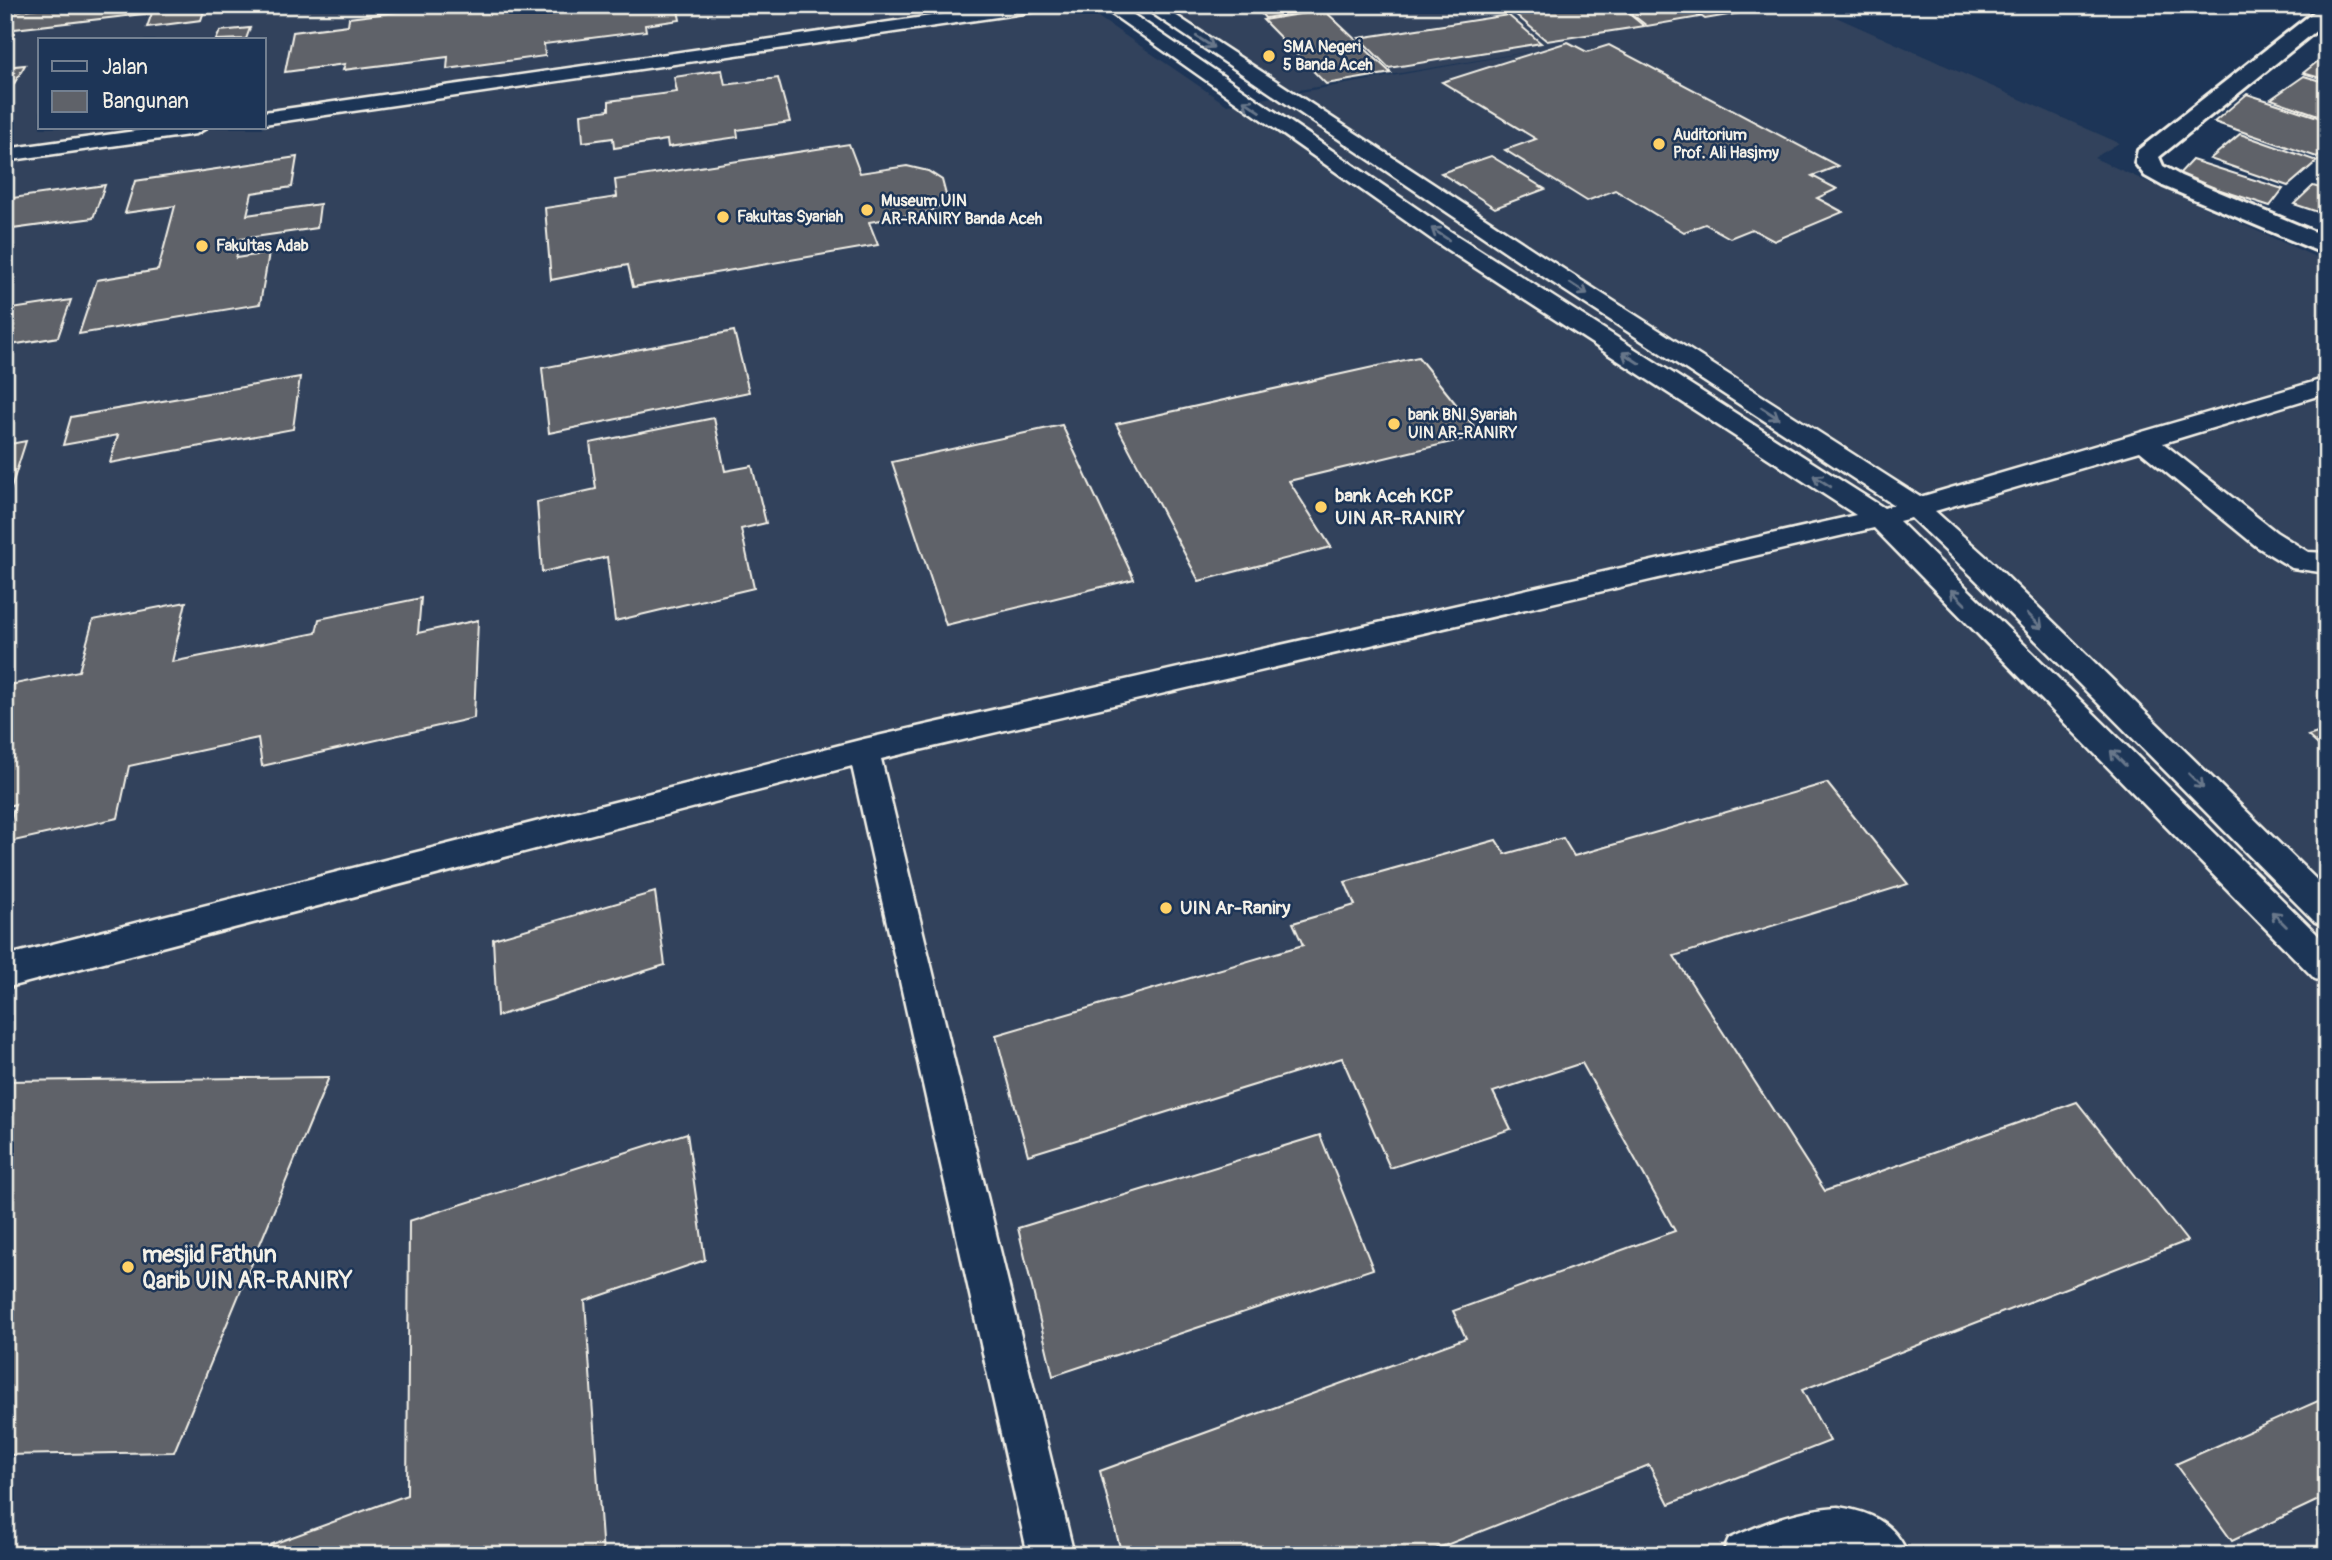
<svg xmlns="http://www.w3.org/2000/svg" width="2332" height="1560" font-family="Pangolin,sans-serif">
<rect width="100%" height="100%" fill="#1d3557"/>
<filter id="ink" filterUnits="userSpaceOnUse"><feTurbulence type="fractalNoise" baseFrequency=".0143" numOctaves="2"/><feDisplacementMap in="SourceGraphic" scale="14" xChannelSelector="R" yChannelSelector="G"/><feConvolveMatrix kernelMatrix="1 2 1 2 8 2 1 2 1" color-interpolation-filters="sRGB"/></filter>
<g filter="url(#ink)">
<path fill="#31425c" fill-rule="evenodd" d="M5,5H1090L1095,15L1227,105L1563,46L1293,91L1164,5H1188L1194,13L1254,5L1265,18L1344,5H1572L1516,14L1547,41L1643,26L1618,5L1647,26L1699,17L1684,5L1705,19L1787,5H1809L2119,143L2094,158L2327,262V1555H5ZM1324,10L1390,73L1326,84L1264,21ZM1508,15L1540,43L1389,68L1360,39ZM40,40H264V128H40Z"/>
<g fill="#5f6269" stroke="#f4f1e8" stroke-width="2">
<polygon points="62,5 206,5 201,20 147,27 152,13 5,30 7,12"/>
<polygon points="452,5 677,5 680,20 645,25 646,31 544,44 545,56 447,69 448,57 343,70 345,64 285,72 293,32 348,25 349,18"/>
<polygon points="1188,5 1248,5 1194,13"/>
<polygon points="1254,5 1344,5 1265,18"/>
<polygon points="1572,5 1618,5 1644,26 1547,41 1515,14"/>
<polygon points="1620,5 1684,5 1700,17 1647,26"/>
<polygon points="1685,5 1787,5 1705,19"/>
<polygon points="1324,10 1391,73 1326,84 1263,20"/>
<polygon points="1508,15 1541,43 1389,68 1359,38"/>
<polygon points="250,28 246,39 216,40 220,31"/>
<polygon points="1568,42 1587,52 1609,45 1838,166 1812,176 1837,189 1817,198 1843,212 1774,241 1752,229 1730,238 1705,224 1684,232 1615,190 1587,201 1505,150 1536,139 1442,82"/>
<polygon points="2327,54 2327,80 2303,73"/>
<polygon points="25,65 5,99 5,67"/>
<polygon points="722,70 725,85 778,78 790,122 737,130 738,137 668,147 667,140 614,148 613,138 583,142 581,114 609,110 609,101 677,92 674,77"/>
<polygon points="2304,76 2327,83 2327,118 2271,99"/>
<polygon points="2247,94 2327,120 2327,148 2317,157 2214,122"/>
<polygon points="2240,134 2317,161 2288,186 2210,159"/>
<polygon points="849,144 860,173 907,166 928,171 942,180 946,195 943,203 929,212 869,222 878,245 633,287 628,265 551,280 545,208 617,197 615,180"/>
<polygon points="1491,156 1545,189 1495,208 1441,173"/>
<polygon points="297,157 292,187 252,193 247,215 320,204 317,228 241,239 236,258 269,253 260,304 79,334 97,280 158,270 175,206 125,213 135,181"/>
<polygon points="2192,160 2283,189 2270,206 2177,176"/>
<polygon points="105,185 93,218 5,230 5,199"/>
<polygon points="2313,186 2327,190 2327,215 2294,204"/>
<polygon points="71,300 58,337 5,346 5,310"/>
<polygon points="734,331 749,392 549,433 542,368"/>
<polygon points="1418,357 1481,435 1289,481 1331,547 1199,581 1116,424"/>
<polygon points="300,377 293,429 110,463 118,435 63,445 71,417"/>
<polygon points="714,418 725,471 752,466 766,523 741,529 754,588 615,621 607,557 542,572 537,502 596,489 590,443"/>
<polygon points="1062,425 1134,579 946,625 892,462"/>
<polygon points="26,441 5,507 5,445"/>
<polygon points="421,598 418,633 478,620 474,718 262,766 258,738 129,766 118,818 5,843 15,804 5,807 5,686 79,671 93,620 186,602 172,662 316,633 319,619"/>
<polygon points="2327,730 2327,753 2308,736"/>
<polygon points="1827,783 1908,884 1674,956 1825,1191 2077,1102 2187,1241 1802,1390 1830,1441 1669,1504 1649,1465 1421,1555 1122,1555 1100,1471 1466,1338 1453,1311 1675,1231 1582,1063 1493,1092 1511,1129 1390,1168 1342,1058 1028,1155 996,1035 1303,945 1293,923 1355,905 1345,882 1496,840 1505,854 1563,838 1574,856"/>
<polygon points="655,892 665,965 497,1016 493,939"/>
<polygon points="329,1077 174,1452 5,1455 5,1081"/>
<polygon points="687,1133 705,1260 585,1301 603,1555 269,1555 270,1545 407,1495 409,1221"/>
<polygon points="1320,1135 1373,1269 1053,1376 1018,1228"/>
<polygon points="2327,1397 2327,1496 2232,1541 2176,1464"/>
</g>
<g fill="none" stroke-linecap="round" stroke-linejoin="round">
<defs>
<g id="lane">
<polygon points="1007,5 1052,5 1044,10 264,124 264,112"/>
<polygon points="1099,5 1119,5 1450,231 1884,508 1894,505 1527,266 1140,5 1160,5 1543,256 1920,497 2327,378 2327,393 2163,443 2276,532 2308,552 2327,553 2327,573 2292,568 2256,546 2140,451 1935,511 1993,563 2327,890 2327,927 2315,922 1973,577 1911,518 1899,521 2327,944 2327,983 2315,979 1874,528 881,759 1074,1555 1028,1555 852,766 5,988 5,956 864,739 1856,515 1434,241"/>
<polygon points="157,128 206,128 196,134 5,161 5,149"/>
<path d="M1838,1507C1871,1512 1895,1523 1908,1555L1838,1552L1722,1555L1729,1539C1764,1523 1799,1509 1838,1507Z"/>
</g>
<polygon id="street" points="2327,5 2327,22 2159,157 2163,166 2181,176 2327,237 2327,255 2163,186 2145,176 2135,163 2138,150 2320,7"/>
</defs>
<use href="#lane" stroke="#f4f1e8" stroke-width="5"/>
<use href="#street" stroke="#f4f1e8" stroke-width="6"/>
<use href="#lane" fill="#1d3557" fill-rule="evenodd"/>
<use href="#street" fill="#1d3557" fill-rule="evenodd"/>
</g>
<defs><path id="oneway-shaft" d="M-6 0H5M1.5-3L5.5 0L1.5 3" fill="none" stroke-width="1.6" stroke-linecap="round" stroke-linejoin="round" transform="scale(1.75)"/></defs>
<g stroke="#68778a">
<use href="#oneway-shaft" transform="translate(1205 42) rotate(33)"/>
<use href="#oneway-shaft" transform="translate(1252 106) rotate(-146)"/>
<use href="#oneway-shaft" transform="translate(1440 234) rotate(-146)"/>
<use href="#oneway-shaft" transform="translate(1579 289) rotate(33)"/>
<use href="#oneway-shaft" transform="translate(1631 358) rotate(-147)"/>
<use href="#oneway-shaft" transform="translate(1770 413) rotate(33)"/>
<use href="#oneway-shaft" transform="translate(1822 481) rotate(-147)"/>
<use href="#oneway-shaft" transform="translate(1958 597) rotate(-135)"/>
<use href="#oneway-shaft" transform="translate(2035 621) rotate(45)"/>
<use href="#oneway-shaft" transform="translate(2118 758) rotate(-135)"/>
<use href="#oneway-shaft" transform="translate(2196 781) rotate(45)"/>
<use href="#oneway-shaft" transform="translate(2279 919) rotate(-135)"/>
</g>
</g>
<g fill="#ffd166" stroke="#1d3557" stroke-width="2.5">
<circle cx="1269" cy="56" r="7"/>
<circle cx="1659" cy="144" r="7"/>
<circle cx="867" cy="210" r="7"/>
<circle cx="723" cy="217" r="7"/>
<circle cx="202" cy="246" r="7"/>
<circle cx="1394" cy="424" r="7"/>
<circle cx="1321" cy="507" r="7"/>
<circle cx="1166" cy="908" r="7"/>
<circle cx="128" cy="1267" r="7"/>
</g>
<g text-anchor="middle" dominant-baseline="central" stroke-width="5" stroke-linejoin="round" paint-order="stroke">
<g font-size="16" font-weight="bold" fill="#f4f1e8" stroke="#1d3557" text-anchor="start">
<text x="1283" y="47">SMA Negeri<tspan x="1283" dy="18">5 Banda Aceh</tspan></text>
<text x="1673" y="135">Auditorium<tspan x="1673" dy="18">Prof. Ali Hasjmy</tspan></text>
<text x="881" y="201">Museum UIN<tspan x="881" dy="18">AR-RANIRY Banda Aceh</tspan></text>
<text x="737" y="217">Fakultas Syariah</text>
<text x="216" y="246">Fakultas Adab</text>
<text x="1408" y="415">bank BNI Syariah<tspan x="1408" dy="18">UIN AR-RANIRY</tspan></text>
</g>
<g font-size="19" font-weight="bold" fill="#f4f1e8" stroke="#1d3557" text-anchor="start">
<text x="1335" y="496">bank Aceh KCP<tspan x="1335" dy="22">UIN AR-RANIRY</tspan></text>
<text x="1180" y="908">UIN Ar-Raniry</text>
</g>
<g font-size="23" font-weight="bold" fill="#f4f1e8" stroke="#1d3557" text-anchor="start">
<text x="142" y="1254">mesjid Fathun<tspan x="142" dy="26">Qarib UIN AR-RANIRY</tspan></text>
</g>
</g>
<rect width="2332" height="1560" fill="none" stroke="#1d3557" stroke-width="28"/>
<rect x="14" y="14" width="2304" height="1532" fill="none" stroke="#f4f1e8" stroke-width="2.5" filter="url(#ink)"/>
<rect x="38" y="38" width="228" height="91" fill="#1d3557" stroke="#738091" stroke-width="2"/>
<rect x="52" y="61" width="35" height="10" fill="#1d3557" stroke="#738091" stroke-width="2"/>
<text x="102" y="74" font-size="21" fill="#f4f1e8">Jalan</text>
<rect x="52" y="91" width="35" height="21" fill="#5f6269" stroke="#738091" stroke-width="2"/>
<text x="102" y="108" font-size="21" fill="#f4f1e8">Bangunan</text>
</svg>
